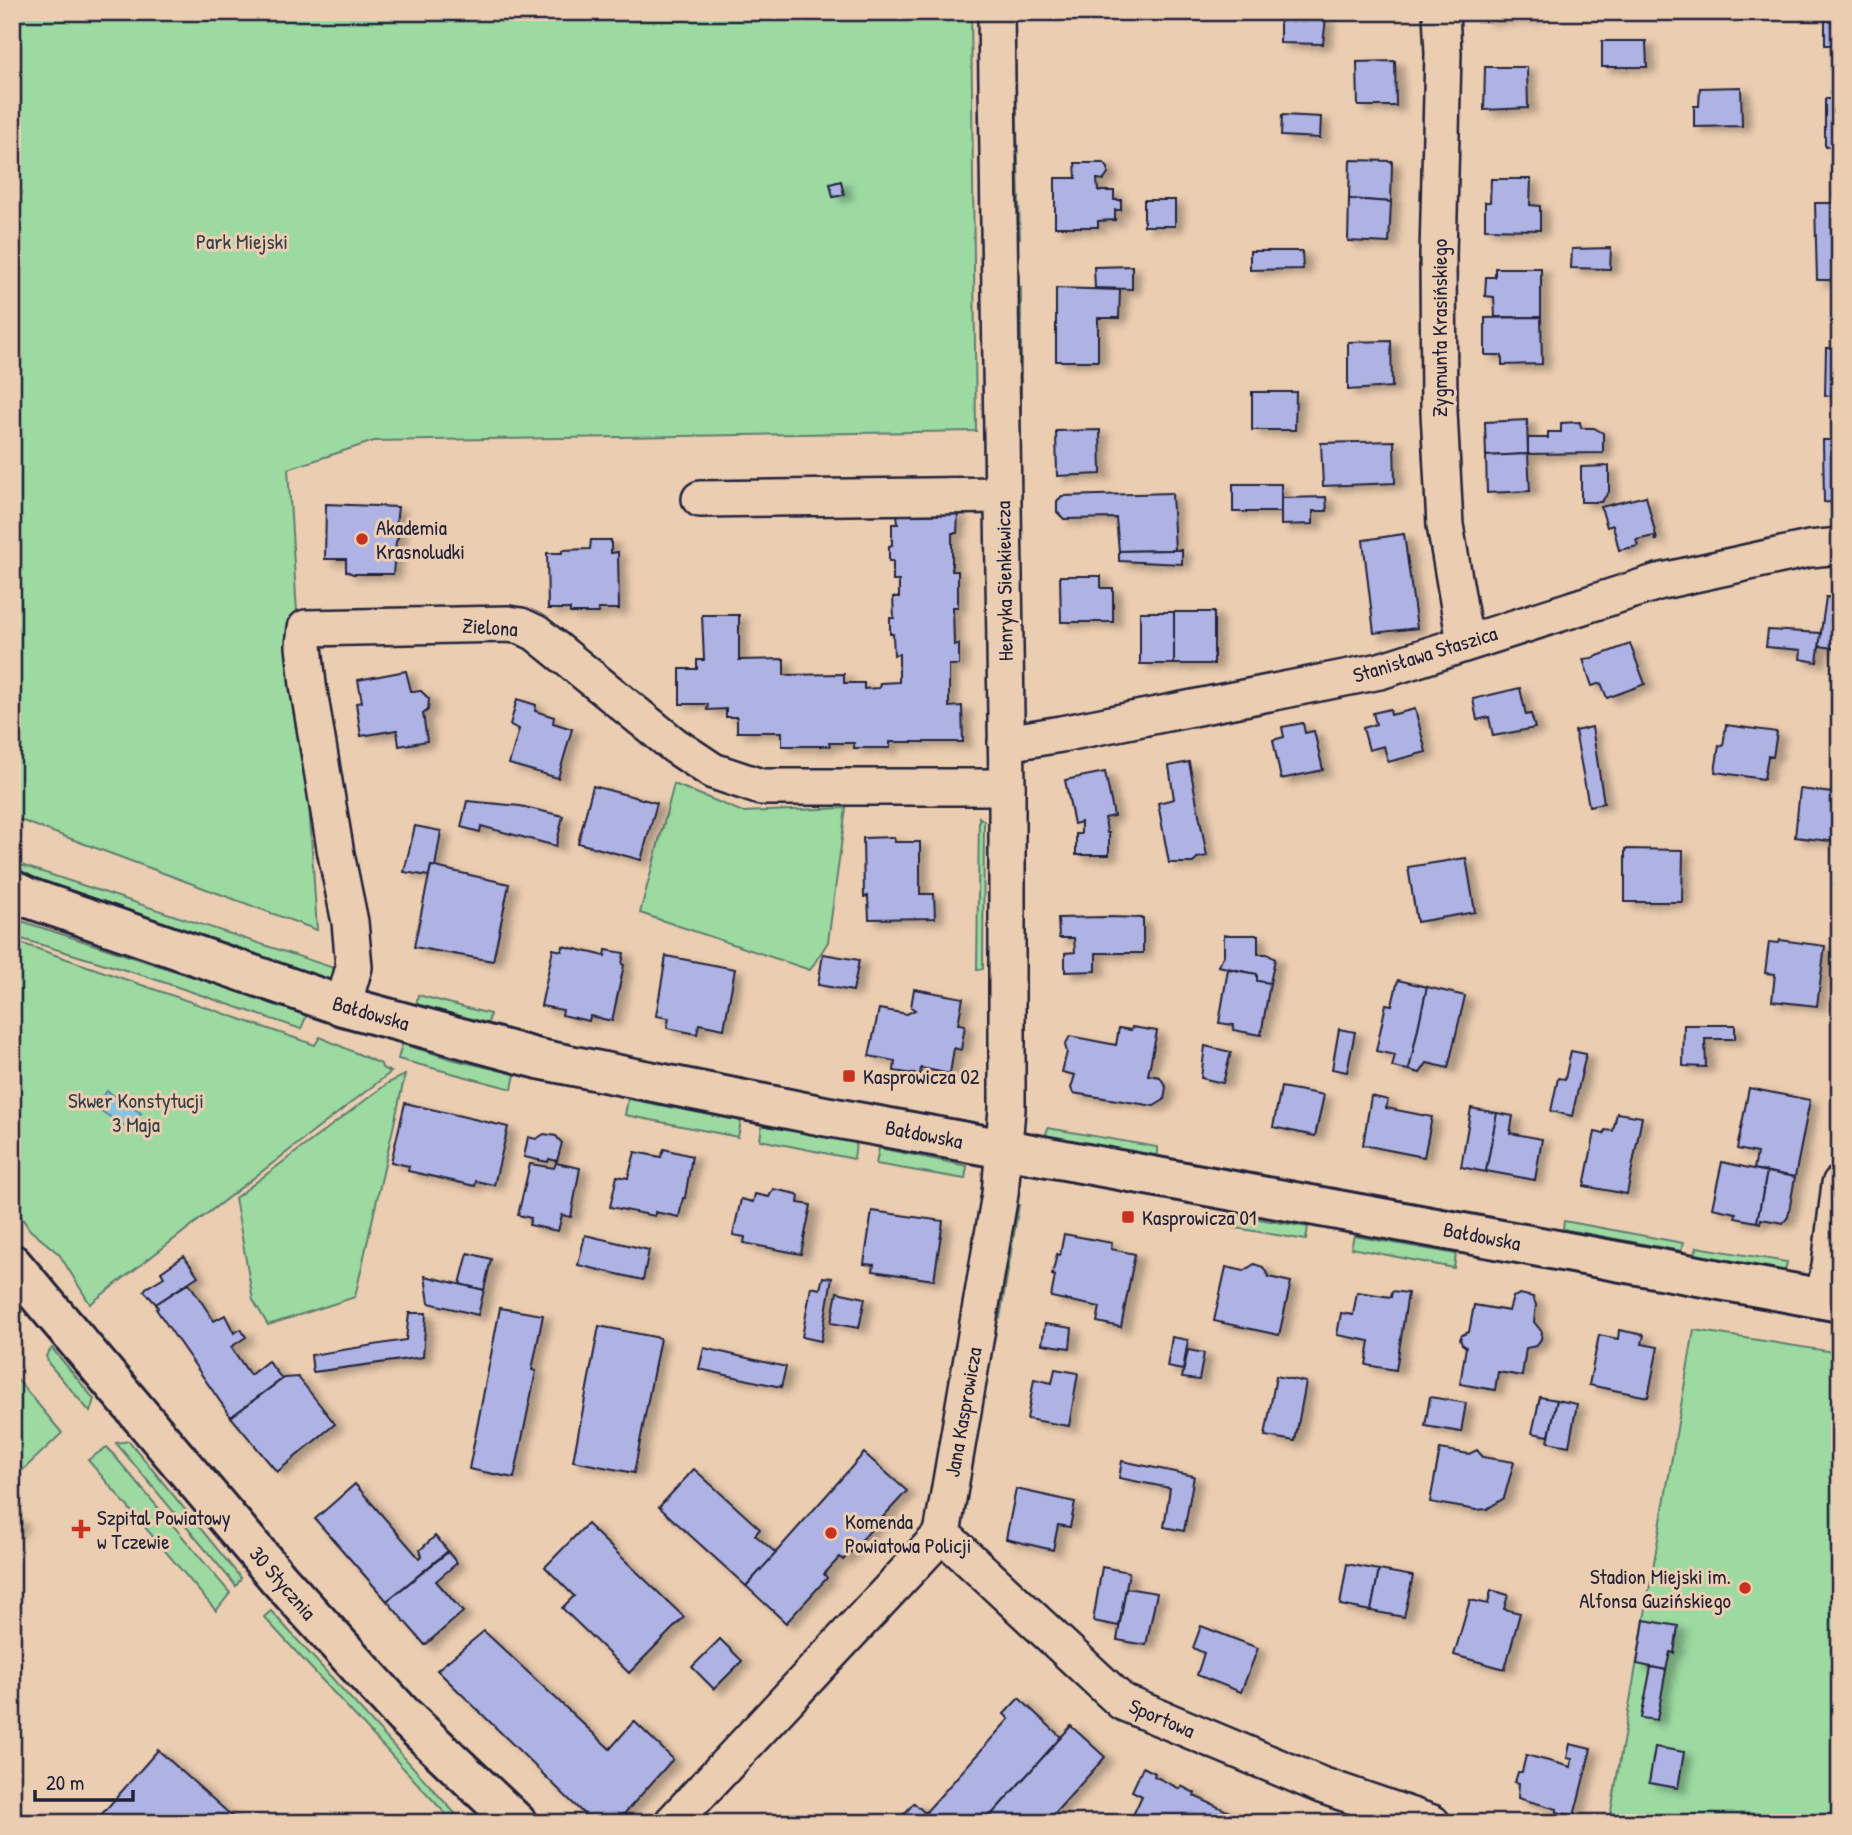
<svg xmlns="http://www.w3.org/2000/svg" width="1852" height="1835" font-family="'Patrick Hand',sans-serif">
<defs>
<filter id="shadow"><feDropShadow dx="8" dy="4.5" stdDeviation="3.5" flood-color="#0004"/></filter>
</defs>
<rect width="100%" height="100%" fill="#ebcdb1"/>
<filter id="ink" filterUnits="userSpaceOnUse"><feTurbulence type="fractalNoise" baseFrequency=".0143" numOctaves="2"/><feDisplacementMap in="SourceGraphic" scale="14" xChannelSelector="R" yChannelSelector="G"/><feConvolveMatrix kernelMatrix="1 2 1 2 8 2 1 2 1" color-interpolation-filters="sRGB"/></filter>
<g filter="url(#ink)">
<g fill="#9cdaa2" stroke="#5f7e6e" stroke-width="2">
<polygon points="12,12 971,12 976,431 374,441 288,469 317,930 12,817"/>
<polygon points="1008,12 1014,12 1020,238 1014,240"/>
<polygon points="1021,287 1021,414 1015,415 1014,291"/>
<polygon points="674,784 743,812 846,808 828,942 810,970 640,913"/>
<polygon points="979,817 984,821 983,969 977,970"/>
<polygon points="12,862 337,969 332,980 12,870"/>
<polygon points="12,918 307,1014 301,1029 145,976 12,936"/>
<polygon points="12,940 315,1045 320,1037 381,1064 382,1068 391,1072 90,1304 59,1254 30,1230 12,1203"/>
<polygon points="418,995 490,1014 488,1024 478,1025 416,1006"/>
<polygon points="402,1044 455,1060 515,1074 512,1089 398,1059"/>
<polygon points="405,1075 355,1297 268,1325 253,1300 235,1198 388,1083"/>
<polygon points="628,1099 741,1121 738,1137 625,1115"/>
<polygon points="762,1125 856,1142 854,1159 760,1140"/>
<polygon points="1048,1128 1157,1147 1157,1157 1045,1137"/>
<polygon points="879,1148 967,1166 965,1179 876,1164"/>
<polygon points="1013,1205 1019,1205 1000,1318 993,1322"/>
<polygon points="1227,1214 1308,1227 1306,1240 1224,1226"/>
<polygon points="1564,1221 1683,1243 1681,1251 1563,1229"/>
<polygon points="1354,1236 1456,1254 1454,1268 1351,1248"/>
<polygon points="1697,1247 1787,1262 1785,1271 1695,1256"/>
<polygon points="1694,1330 1840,1353 1840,1823 1609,1823"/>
<polygon points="52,1348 94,1399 90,1412 49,1364 46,1356"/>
<polygon points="12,1373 62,1433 23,1470 12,1462"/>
<polygon points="129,1441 241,1578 236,1586 116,1443"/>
<polygon points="107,1447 230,1593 216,1611 88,1460"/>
<polygon points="271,1611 461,1820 464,1823 454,1823 264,1617"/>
</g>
<polygon fill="#84c5e5" stroke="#5d84a1" stroke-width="2" points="107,1091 141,1113 130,1129 96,1108"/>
<g fill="#aeb3e4" stroke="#22223b" stroke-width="2" filter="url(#shadow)">
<polygon points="1280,12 1313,12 1313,18 1326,18 1323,44 1280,43"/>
<polygon points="1483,12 1534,12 1534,17 1484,19"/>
<rect x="1825" y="12" width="15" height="33"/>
<polygon points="1602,41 1646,41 1647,67 1602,67"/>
<polygon points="1395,61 1396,106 1358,106 1357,62"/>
<polygon points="1485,67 1527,67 1528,108 1484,110"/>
<polygon points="1741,87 1742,126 1694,127 1694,106 1699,106 1700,88"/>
<polygon points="1825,99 1840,99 1840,146 1825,147"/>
<polygon points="1282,115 1321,117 1320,138 1281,136"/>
<polygon points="1350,160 1392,161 1391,202 1349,199"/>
<polygon points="1075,163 1104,163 1108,168 1108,174 1104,180 1097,179 1098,191 1114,191 1114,200 1121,200 1121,210 1115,210 1115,220 1098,221 1098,227 1055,227 1055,178 1076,178"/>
<polygon points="1491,179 1531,179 1530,205 1540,206 1540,230 1485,229 1485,202 1490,202"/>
<polygon points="841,181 844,195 833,197 830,184"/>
<polygon points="1349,199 1391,202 1389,243 1348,241"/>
<rect x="1144" y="200" width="31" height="26"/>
<polygon points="1815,203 1840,203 1840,280 1817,280"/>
<polygon points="1611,248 1610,269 1571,268 1572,249"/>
<polygon points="1250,251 1302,251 1303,269 1250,270"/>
<polygon points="1132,266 1132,289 1095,288 1094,267"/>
<polygon points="1495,268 1541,268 1541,317 1495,317 1494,297 1485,296 1486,277 1495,277"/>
<polygon points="1056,288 1120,290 1119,318 1098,318 1098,361 1056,361"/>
<polygon points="1541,317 1542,364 1502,365 1502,355 1485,355 1485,318"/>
<polygon points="1391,341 1392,387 1348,390 1348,342"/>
<polygon points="1826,348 1840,348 1840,395 1825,396"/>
<polygon points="1252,392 1296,392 1295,430 1252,430"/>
<polygon points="1527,420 1528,454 1486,456 1485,422"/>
<polygon points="1580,422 1581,428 1594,428 1603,433 1603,453 1528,454 1528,438 1548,438 1548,432 1561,432 1561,423"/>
<polygon points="1100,430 1101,474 1057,476 1056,431"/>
<polygon points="1823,440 1840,440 1840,503 1824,502"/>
<polygon points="1394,441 1395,483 1323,486 1321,443"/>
<polygon points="1528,454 1530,491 1487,493 1486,456"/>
<polygon points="1609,466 1609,492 1601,502 1581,502 1581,467"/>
<rect x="1233" y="484" width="48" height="28"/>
<polygon points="1172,493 1175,550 1119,551 1116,518 1064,519 1057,512 1057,501 1062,496"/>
<polygon points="1646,496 1657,540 1655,540 1654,536 1636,540 1638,546 1619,550 1613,525 1607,527 1601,507"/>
<polygon points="1326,497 1327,511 1313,511 1313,524 1281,525 1281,498"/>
<polygon points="326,504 398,507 396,524 400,533 396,542 393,574 353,574 346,571 346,559 325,559"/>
<polygon points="958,513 957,533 952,533 952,571 958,571 958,607 953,607 954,645 959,644 959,665 949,665 949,707 962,706 963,742 890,742 890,748 854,748 854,743 829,743 830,746 782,746 782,732 737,732 737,717 726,717 726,709 707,710 708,704 680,704 680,669 697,669 697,660 704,660 702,615 739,615 739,660 784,659 784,675 844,674 844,683 864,683 864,689 879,688 880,683 899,682 899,654 894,655 893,634 890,634 890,618 894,618 893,597 899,597 899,581 893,581 893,561 889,561 889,546 892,545 892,524 898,524 897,514"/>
<polygon points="1404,534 1417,628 1374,633 1363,540"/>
<polygon points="591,540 611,540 611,553 618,552 619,609 598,609 599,613 570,613 570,609 548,609 547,553 562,553 562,550 590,549"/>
<polygon points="1175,550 1182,550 1182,564 1119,561 1119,551"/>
<polygon points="1060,576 1101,576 1101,588 1113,588 1113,622 1061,622"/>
<polygon points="1826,597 1840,598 1840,649 1819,646"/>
<rect x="1140" y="612" width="34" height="52"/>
<rect x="1174" y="612" width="40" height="52"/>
<polygon points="1768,630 1821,633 1817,662 1800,659 1801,650 1766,647"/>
<polygon points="1630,644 1645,684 1607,698 1601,683 1592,686 1583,659 1592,658"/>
<polygon points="406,671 411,691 421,691 429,699 428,710 423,714 427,741 399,746 397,730 361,736 356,703 362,702 358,680"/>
<polygon points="1520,688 1526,715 1531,714 1535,728 1493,736 1489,717 1477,720 1473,699"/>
<polygon points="517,699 536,705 535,711 554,717 553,723 572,729 558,778 509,764 519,729 510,725"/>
<polygon points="1390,709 1391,715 1415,709 1426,752 1388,762 1384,746 1369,750 1363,728 1376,724 1373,713"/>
<polygon points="1303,723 1305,733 1314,731 1323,770 1281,779 1273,740 1284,737 1282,727"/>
<polygon points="1726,725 1777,732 1773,757 1768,756 1764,779 1715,772 1719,745 1723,746"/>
<polygon points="1592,727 1604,803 1589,806 1575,731"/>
<polygon points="1189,762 1207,856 1197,858 1193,863 1169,863 1158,803 1174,799 1169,766"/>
<polygon points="1105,772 1114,816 1105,818 1107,833 1109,833 1109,855 1076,855 1076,834 1081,834 1081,822 1074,824 1065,780"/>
<polygon points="593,786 657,803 641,860 578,843"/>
<polygon points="1800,789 1840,794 1838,842 1795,837"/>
<polygon points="467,801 520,806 563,816 556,846 481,826 480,832 461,827"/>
<polygon points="415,826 441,831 435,867 431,866 429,876 404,872"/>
<polygon points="894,837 895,842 920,842 920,894 934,894 935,918 869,919 868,896 864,897 863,838"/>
<polygon points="1625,849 1683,850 1682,902 1625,902"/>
<polygon points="1466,858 1475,912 1417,922 1408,867"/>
<polygon points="431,866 509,884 493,961 414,947"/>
<polygon points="1108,917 1143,918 1143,953 1096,953 1096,971 1065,972 1065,953 1075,952 1074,938 1059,938 1058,918"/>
<polygon points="1224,935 1258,935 1258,954 1267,954 1275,959 1270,983 1257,981 1257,974 1218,966 1224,955"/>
<polygon points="1780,940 1825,946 1817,1006 1772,1001 1775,974 1765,973 1769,942 1779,943"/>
<polygon points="563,946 605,956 606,950 624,953 622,964 624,965 612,1021 590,1016 589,1021 562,1015 563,1010 541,1006 553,949 562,951"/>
<polygon points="823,954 859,960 853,991 818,985"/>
<polygon points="666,956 735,969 724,1029 699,1024 697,1034 667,1028 669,1018 656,1016"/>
<polygon points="1228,969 1257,974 1257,981 1270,983 1261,1035 1233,1030 1234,1025 1219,1023"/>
<polygon points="1398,980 1427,987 1409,1070 1392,1067 1395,1055 1376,1051 1386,1004 1392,1005"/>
<polygon points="1427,987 1465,996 1448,1068 1427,1063 1420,1073 1409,1070"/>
<polygon points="914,989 963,998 958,1024 965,1025 961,1050 954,1048 950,1074 921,1068 920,1075 894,1071 895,1061 869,1056 879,1009 907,1014 915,1010 911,1007"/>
<polygon points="1684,1025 1735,1025 1735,1039 1705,1039 1706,1067 1683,1066"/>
<polygon points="1132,1027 1157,1031 1148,1075 1160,1077 1166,1087 1164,1100 1154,1106 1073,1093 1071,1088 1075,1075 1062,1072 1067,1052 1065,1045 1070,1036 1116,1045 1119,1028 1131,1030"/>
<polygon points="1339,1029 1355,1032 1347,1072 1332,1069"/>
<polygon points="1205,1046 1231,1052 1223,1083 1201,1078"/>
<polygon points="1571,1051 1586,1054 1572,1116 1551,1111 1558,1078 1565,1079"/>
<polygon points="1281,1087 1324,1095 1315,1136 1273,1127"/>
<polygon points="1749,1088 1810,1100 1795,1177 1754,1169 1757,1153 1737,1149"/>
<polygon points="1371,1096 1388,1100 1386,1108 1432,1117 1424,1157 1363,1145"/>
<polygon points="405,1103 508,1127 494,1185 476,1181 475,1186 408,1171 409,1166 391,1162"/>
<polygon points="1471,1108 1497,1113 1486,1172 1461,1167"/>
<polygon points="1497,1113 1513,1116 1510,1133 1542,1139 1535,1180 1486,1171"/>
<polygon points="1617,1113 1642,1117 1627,1194 1584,1186 1595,1132 1604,1134 1605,1130 1613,1131"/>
<polygon points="544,1134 556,1136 562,1143 557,1161 549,1159 548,1162 524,1157 528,1137 536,1139"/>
<polygon points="664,1149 692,1156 685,1198 683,1198 679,1217 655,1212 655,1216 610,1207 617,1176 628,1178 635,1152 661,1157"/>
<polygon points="1722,1162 1767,1172 1757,1222 1735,1218 1736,1213 1712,1208"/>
<polygon points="556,1163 580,1168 571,1217 562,1215 558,1231 529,1225 531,1218 518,1215 530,1164 554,1168"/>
<polygon points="1767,1172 1795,1177 1788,1217 1783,1223 1761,1219 1760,1223 1757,1222"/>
<polygon points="773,1189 797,1194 799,1196 798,1203 811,1205 801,1254 744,1243 745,1237 733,1235 741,1199 753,1202 755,1194 769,1197"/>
<polygon points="872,1211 943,1221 934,1280 873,1271 874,1265 864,1264"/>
<polygon points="1064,1234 1112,1243 1111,1249 1135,1254 1121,1327 1097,1322 1100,1307 1051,1297 1055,1276 1052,1275 1057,1254 1060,1255"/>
<polygon points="585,1235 649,1250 643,1280 578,1265"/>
<polygon points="468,1253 491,1259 484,1290 460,1284"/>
<polygon points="184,1256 198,1276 156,1304 144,1291 146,1288 164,1277 161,1272"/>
<polygon points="1254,1264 1263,1267 1269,1277 1291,1282 1279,1335 1214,1321 1226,1267 1244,1271"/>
<polygon points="425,1276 484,1290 478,1315 429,1303"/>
<polygon points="823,1277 832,1278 821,1341 802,1337 811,1287 820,1289"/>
<polygon points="189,1283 214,1321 225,1315 234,1333 241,1329 246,1337 231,1347 250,1375 268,1361 282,1379 231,1417 156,1309 158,1308 156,1304"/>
<polygon points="1392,1291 1408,1293 1396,1370 1366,1365 1370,1341 1337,1335 1341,1313 1353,1315 1357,1292 1391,1297"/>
<polygon points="837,1292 865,1298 859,1328 831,1323"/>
<polygon points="1520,1294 1533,1297 1536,1305 1534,1322 1542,1332 1541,1339 1536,1346 1526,1348 1522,1376 1498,1372 1495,1390 1460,1384 1466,1347 1462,1344 1460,1339 1462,1335 1469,1332 1474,1305 1509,1311 1513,1297"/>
<polygon points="500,1308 543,1315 532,1370 536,1371 514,1478 469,1469"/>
<polygon points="409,1313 426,1313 423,1357 313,1372 311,1355 406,1340"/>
<polygon points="1045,1324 1072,1328 1070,1348 1042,1344"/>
<polygon points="599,1326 660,1338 634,1473 573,1461"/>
<polygon points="1619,1330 1644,1335 1642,1344 1658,1347 1648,1397 1589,1385 1599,1335 1618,1339"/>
<polygon points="1172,1337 1188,1340 1183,1370 1167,1367"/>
<polygon points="704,1348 786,1367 781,1387 699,1369"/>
<polygon points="1188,1350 1204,1353 1199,1380 1182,1378"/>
<polygon points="1055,1369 1078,1373 1069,1426 1027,1419 1034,1379 1052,1383"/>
<polygon points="1276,1376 1306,1382 1295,1441 1265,1436"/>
<polygon points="298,1377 335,1424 277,1472 231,1417 284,1378"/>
<polygon points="1430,1397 1466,1403 1461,1432 1425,1426"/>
<polygon points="1540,1397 1557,1400 1549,1436 1532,1433"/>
<polygon points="1557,1400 1577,1404 1569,1446 1548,1442"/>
<polygon points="1440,1449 1469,1454 1477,1450 1483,1457 1514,1462 1504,1498 1487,1509 1476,1510 1430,1502"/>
<polygon points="864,1453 907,1491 843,1560 840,1557 824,1574 827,1578 786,1623 746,1586"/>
<polygon points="1122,1461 1194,1476 1184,1531 1164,1527 1170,1488 1119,1478"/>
<polygon points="694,1469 760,1529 755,1535 776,1553 746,1586 659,1507"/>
<polygon points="355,1484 419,1558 422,1556 420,1550 435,1536 448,1551 387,1601 315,1519"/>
<polygon points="1016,1489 1075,1502 1070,1527 1058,1525 1053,1550 1006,1539"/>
<polygon points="12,1516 21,1523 12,1535"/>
<polygon points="587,1524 684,1617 629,1673 562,1608 574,1596 545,1567"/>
<polygon points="448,1552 457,1563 436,1581 463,1612 425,1645 387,1601"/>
<polygon points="1347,1564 1379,1570 1371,1611 1340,1605"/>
<polygon points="1102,1567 1129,1572 1119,1626 1093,1621"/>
<polygon points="1379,1570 1413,1576 1404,1617 1371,1611"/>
<polygon points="1126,1588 1157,1593 1146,1645 1117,1640"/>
<polygon points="1491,1590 1508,1595 1504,1609 1520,1613 1505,1669 1454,1655 1470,1600 1488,1604"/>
<polygon points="1644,1620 1678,1626 1674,1653 1670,1652 1666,1670 1637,1664"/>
<polygon points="1201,1626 1258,1648 1241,1692 1197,1675 1204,1653 1193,1648"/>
<polygon points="484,1631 610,1749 634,1721 673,1759 616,1823 593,1823 437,1670"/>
<polygon points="720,1639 742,1661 714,1689 692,1667"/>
<polygon points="1651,1667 1666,1670 1657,1720 1641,1718"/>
<polygon points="1019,1698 1061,1737 984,1823 896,1823 914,1803 925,1813 1009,1719 1004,1714"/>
<polygon points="1071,1726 1105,1757 1046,1823 984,1823"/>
<polygon points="1570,1744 1591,1749 1574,1816 1557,1812 1557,1809 1518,1798 1519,1783 1515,1782 1518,1772 1522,1772 1526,1755 1571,1767 1572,1759 1567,1758"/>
<polygon points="1655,1747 1684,1752 1678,1788 1649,1783"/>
<polygon points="158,1750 233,1817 231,1819 236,1823 94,1823"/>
<polygon points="1143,1767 1155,1773 1154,1776 1180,1789 1181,1786 1195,1793 1194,1796 1249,1821 1250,1819 1259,1823 1150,1823 1133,1815 1142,1796 1132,1791"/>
</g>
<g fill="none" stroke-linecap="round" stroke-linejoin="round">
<defs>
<g id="minor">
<polyline points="1441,12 1443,53 1438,255 1439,412 1445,525 1465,642"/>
<polyline points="700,499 1002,495"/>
<polyline points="1006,743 1061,734 1380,671 1658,582 1809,549 1840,546"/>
<polyline points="343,1006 354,967 350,922 336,854 308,685 304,646 306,628 508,624 521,626 536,633 674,745 713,771 761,787 1007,787"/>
<polyline points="1823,1299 1830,1266 1840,1184"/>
<polyline points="942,1534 1122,1702 1321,1785 1432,1823"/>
<polyline points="672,1823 942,1534 1000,1194 1007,1109 1007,787 996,12"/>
</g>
<g id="tertiary">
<polyline points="12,890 26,897 343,1006 539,1059 824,1116 1840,1302"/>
<polyline points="12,1264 279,1579 403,1715 517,1823"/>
</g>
</defs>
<use href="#minor" stroke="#22223b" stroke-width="40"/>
<use href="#tertiary" stroke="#22223b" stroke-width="44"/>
<use href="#minor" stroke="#ebcdb1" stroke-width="35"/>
<use href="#tertiary" stroke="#ebcdb1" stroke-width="38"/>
</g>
</g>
<g fill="#c8321e" stroke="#ebcdb1" stroke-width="2.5">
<circle cx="362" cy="539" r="7"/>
<rect x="842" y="1069" width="14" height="14" rx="3.5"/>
<rect x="1121" y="1210" width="14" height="14" rx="3.5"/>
<path d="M77.5 1518.5h7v7h7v7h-7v7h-7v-7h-7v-7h7z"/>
<circle cx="831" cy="1533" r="7"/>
<circle cx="1745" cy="1588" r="7"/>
</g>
<g text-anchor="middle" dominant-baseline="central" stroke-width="6" stroke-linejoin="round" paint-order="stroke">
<g font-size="21" fill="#343e4a" stroke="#ebcdb1">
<text x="242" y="241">Park Miejski</text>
<text x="136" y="1100">Skwer Konstytucji<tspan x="136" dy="24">3 Maja</tspan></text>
</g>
<g font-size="21" fill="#22223b" stroke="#ebcdb1">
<text transform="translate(1439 328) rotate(-90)">Zygmunta Krasińskiego</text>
<text transform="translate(1004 581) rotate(-91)">Henryka Sienkiewicza</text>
<text transform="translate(490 627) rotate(4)">Zielona</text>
<text transform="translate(1425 654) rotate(-17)">Stanisława Staszica</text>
<text transform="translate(371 1013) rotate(16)">Bałdowska</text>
<text transform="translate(924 1134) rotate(11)">Bałdowska</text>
<text transform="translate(1482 1236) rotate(11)">Bałdowska</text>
<text transform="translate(963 1412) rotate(-80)">Jana Kasprowicza</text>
<text transform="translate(283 1583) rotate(49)">30 Stycznia</text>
<text transform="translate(1162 1718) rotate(23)">Sportowa</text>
</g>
<g font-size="21" fill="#22223b" stroke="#ebcdb1" text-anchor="start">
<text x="376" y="527">Akademia<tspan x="376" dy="24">Krasnoludki</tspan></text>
<text x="863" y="1076">Kasprowicza 02</text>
<text x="1142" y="1217">Kasprowicza 01</text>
<text x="97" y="1517">Szpital Powiatowy<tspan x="97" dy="24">w Tczewie</tspan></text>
<text x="845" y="1521">Komenda<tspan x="845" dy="24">Powiatowa Policji</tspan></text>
<text x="1731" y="1576" text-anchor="end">Stadion Miejski im.<tspan x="1731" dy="24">Alfonsa Guzińskiego</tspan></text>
</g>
</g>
<rect width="1852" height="1835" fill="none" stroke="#ebcdb1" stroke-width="42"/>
<rect x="21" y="21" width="1810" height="1793" fill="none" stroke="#22223b" stroke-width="2.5" filter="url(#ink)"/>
<path d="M35 1790v10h98v-10" fill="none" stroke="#22223b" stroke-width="3.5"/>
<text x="46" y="1790" font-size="21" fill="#22223b" stroke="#ebcdb1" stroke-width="5" paint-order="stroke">20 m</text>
</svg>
